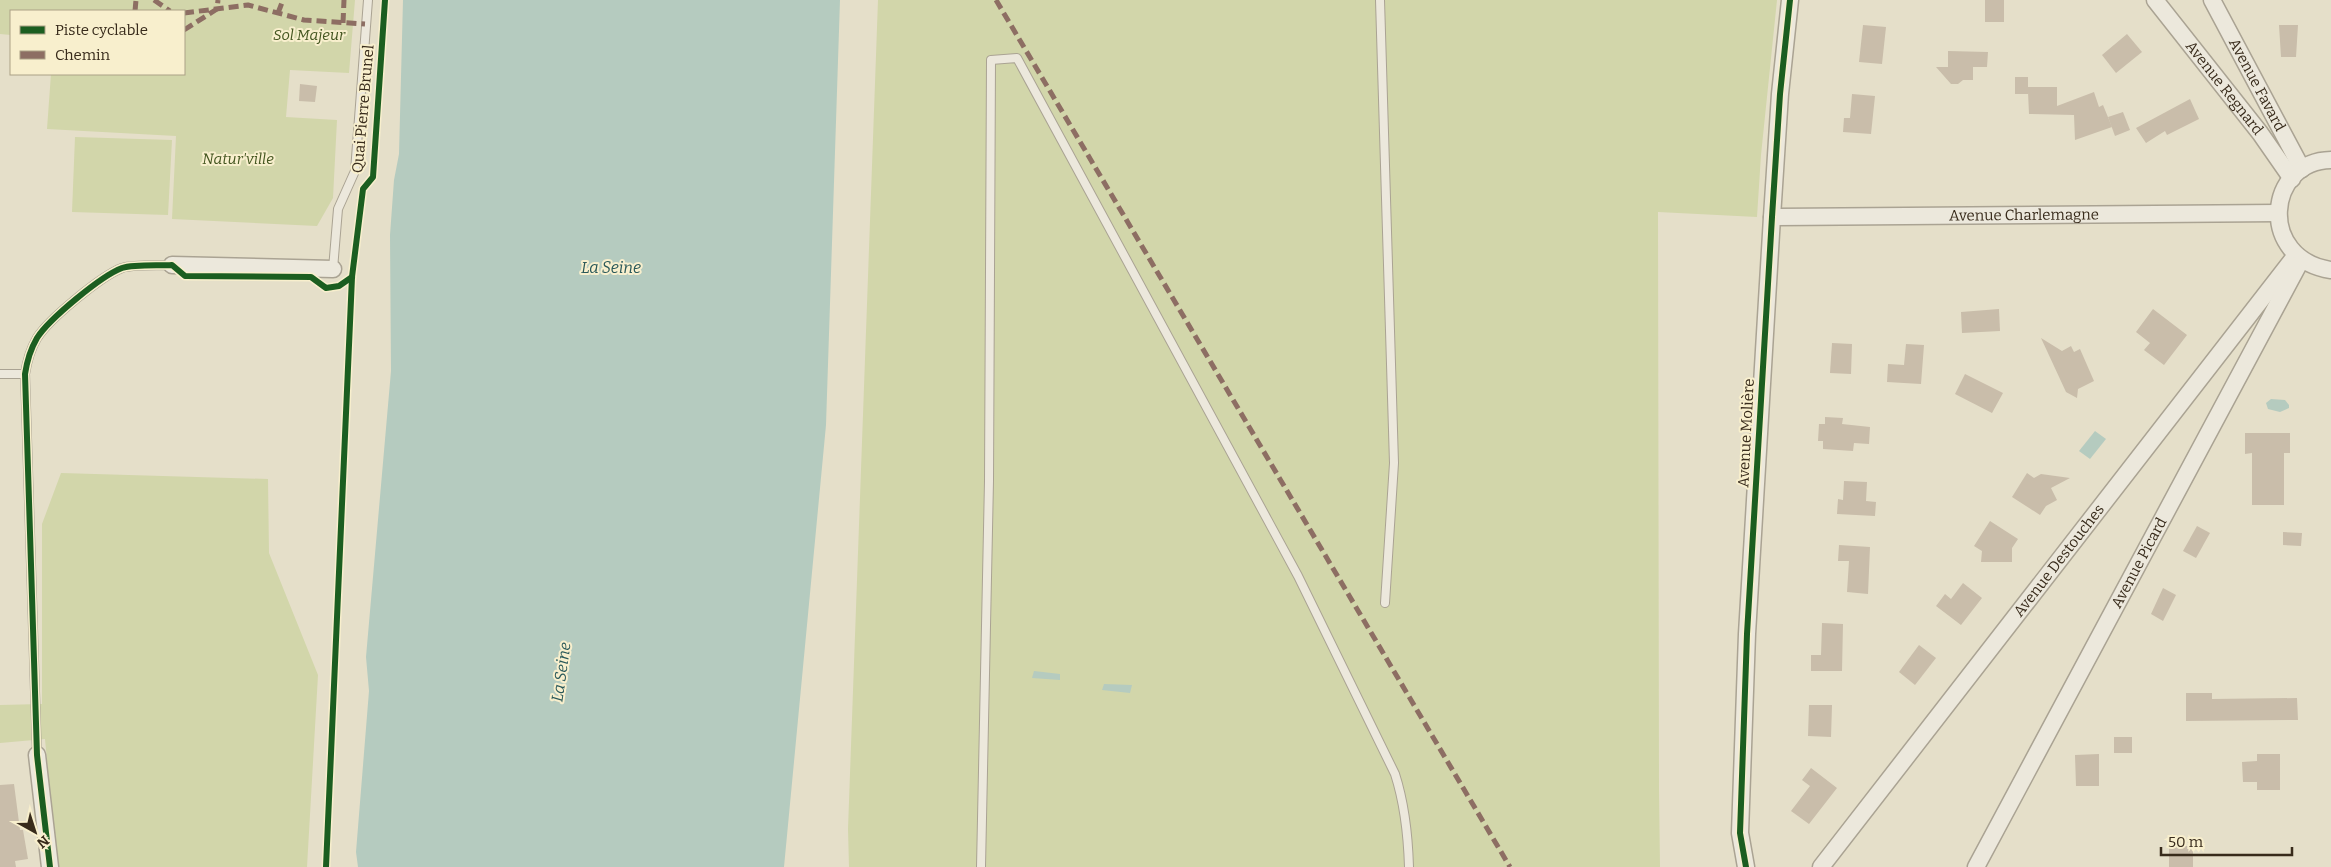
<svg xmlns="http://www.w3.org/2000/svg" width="2331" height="867" font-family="Bitter,serif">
<rect width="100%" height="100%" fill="#e5dfc9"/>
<g fill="#d2d6aa">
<polygon points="0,0 355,0 349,73 290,70 286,117 337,120 333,198 317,226 172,219 176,136 47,129 51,74 184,74 184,11 11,11 11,35 0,34"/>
<polygon points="878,0 1777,0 1761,155 1757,217 1658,212 1659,790 1660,867 849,867 848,829"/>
<polygon points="75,137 172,140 168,215 72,212"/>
<polygon points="61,473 268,479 269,553 318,675 307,867 57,867 45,739 0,743 0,705 42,704 42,524"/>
</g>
<g fill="#b5cbbf">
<polygon points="403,0 840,0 826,425 784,867 358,867 356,852 369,691 366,657 391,371 390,235 394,180 399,154"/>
<polygon points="2271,399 2285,400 2289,405 2289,408 2280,412 2268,409 2266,403"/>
<polygon points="2095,431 2106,439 2090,459 2079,451"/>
<polygon points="1034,671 1060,674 1060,680 1032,678"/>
<polygon points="1104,684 1132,685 1130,693 1102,690"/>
</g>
<g fill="#c9bdaa">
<rect x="1985" y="0" width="19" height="22"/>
<polygon points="1863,25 1886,27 1882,64 1859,62"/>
<polygon points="2279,25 2298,25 2296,57 2281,57"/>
<polygon points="2127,34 2142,52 2116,73 2102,55"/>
<polygon points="1948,51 1988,52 1987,67 1973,67 1973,80 1963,80 1958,84 1951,84 1936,67 1948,67"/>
<polygon points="2015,77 2028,77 2028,87 2057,87 2057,106 2094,92 2099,107 2103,105 2112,127 2075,140 2074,115 2029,114 2028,92 2028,94 2015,94"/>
<polygon points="300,84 317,86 315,102 299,101"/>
<polygon points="1852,94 1875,96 1871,134 1843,132 1844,118 1850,118"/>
<polygon points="2190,99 2199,119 2167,135 2165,131 2146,143 2136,128"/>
<polygon points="2123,112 2130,130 2115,136 2108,117"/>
<polygon points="1999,309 2000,331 1962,333 1961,312"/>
<polygon points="2153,309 2187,335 2164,365 2144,350 2150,343 2136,332"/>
<polygon points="2041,338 2062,351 2071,346 2074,352 2080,349 2094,381 2078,389 2077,398 2066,392"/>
<polygon points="1832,343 1852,344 1851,374 1830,373"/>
<polygon points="1906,344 1924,345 1921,384 1887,382 1888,364 1904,365"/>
<polygon points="1965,374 2003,393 1992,413 1955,394"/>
<polygon points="1825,417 1843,418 1842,424 1870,427 1869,444 1854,443 1853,451 1823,449 1823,441 1818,441 1819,424 1825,424"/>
<polygon points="2245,433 2290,433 2290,453 2284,453 2284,505 2252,505 2252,453 2245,454"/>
<polygon points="2027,473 2034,478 2041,474 2070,478 2051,488 2057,500 2046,506 2040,515 2012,497"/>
<polygon points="1844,481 1867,482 1866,501 1876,502 1875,516 1837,514 1838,499 1843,500"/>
<polygon points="1990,521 2018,539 2012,548 2012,562 1981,562 1982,551 1974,546"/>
<polygon points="2197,526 2210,533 2196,558 2183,551"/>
<polygon points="2283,532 2302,533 2301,546 2283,545"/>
<polygon points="1839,545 1870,547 1868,594 1847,592 1849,561 1838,561"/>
<polygon points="1963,583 1982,598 1961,625 1936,606 1945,594 1951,599"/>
<polygon points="2163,588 2176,595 2163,621 2151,614"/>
<polygon points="1822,623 1843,624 1842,671 1811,671 1811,655 1821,655"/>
<polygon points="1919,645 1936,658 1915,685 1899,672"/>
<polygon points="2186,693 2212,693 2212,699 2297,698 2298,720 2186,721"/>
<polygon points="1809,705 1832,705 1831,737 1808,736"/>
<rect x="2114" y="737" width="18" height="16"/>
<polygon points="2099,754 2099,786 2076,786 2075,755"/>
<polygon points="2257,754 2280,754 2280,790 2257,790 2257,782 2243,782 2242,762 2257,761"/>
<polygon points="1811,768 1837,788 1809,824 1791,811 1810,786 1802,780"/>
<polygon points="14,784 20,830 23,830 28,859 15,861 16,867 0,867 0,785"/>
<rect x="2169" y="846" width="24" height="21"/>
</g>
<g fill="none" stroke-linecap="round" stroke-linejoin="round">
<defs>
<g id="service">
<polyline points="1380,0 1394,463 1385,603"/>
<polyline points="333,269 338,209 355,171 368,0"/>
<polyline points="0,374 25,374"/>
<path d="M37,755L25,374C27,361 30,350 37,338C49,319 101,276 122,268C135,264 159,266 172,265"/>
<path d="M981,867L989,481L991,60L1017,58L1298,576L1395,774C1405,805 1408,834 1409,867"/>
</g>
<g id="minor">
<path id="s1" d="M2155,0L2260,133L2292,179"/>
<path id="s2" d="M2212,0L2302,169"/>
<path d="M2331,160C2266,161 2257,259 2331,270"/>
<path id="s3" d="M1772,217L2278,213"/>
<polyline points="172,265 333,269"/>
<polyline points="37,755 50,867"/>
<polyline points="1746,867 1740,833 1747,634 1772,217 1780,94 1790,0"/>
<path id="s4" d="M1821,867L2296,255"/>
<path id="s5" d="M1976,867L2299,264"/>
</g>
</defs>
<use href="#service" stroke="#aaa393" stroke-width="10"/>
<use href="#minor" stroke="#aaa393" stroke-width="19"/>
<use href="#service" stroke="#ece8dc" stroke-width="8"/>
<use href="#minor" stroke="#ece8dc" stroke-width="16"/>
<g stroke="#8d6e63" stroke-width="5" stroke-dasharray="10 5" stroke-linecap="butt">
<polyline points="154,0 170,11"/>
<polyline points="996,0 1510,867"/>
<polyline points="135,11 136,0"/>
<polyline points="184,13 248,5 304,20 365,24"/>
<polyline points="278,13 283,0"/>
<polyline points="343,23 344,0"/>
<polyline points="184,30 217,9 218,0"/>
</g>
<defs>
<g id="cycleway">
<path d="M50,867L37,755L25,374C27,361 30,350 37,338C49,319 101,276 122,268C135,264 159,266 172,265L185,276L311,277L326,288L339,286L352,277"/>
<polyline points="326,867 352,277 363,189 373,177 385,0"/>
<polyline points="1746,867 1740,833 1747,634 1772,217 1780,94 1790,0"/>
</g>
</defs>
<use href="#cycleway" stroke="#f8efcd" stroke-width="9"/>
<use href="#cycleway" stroke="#1b5e20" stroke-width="6"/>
</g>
<g text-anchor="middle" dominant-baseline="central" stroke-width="4" stroke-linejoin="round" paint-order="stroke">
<g font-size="15" font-style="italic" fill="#445620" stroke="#f8efcd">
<text x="309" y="35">Sol Majeur</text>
<text x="238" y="159">Natur'ville</text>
</g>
<g font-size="15" fill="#382b1b" stroke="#f8efcd">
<text stroke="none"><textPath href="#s2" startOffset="96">Avenue Favard</textPath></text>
<text stroke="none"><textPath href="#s1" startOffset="112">Avenue Regnard</textPath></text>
<text transform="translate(363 109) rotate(-85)">Quai Pierre Brunel</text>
<text stroke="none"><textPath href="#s3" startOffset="252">Avenue Charlemagne</textPath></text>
<text transform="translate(1746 433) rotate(-87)">Avenue Molière</text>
<text stroke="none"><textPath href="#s4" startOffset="388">Avenue Destouches</textPath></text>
<text stroke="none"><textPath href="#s5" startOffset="345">Avenue Picard</textPath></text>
</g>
<g font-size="16" font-style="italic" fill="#295859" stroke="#f8efcd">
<text x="611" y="267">La Seine</text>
<text transform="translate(561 672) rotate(-82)">La Seine</text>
</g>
</g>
<rect x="10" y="10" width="175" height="65" fill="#f8efcd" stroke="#aba186"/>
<rect x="20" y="26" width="25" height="8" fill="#1b5e20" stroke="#aba186"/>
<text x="55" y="35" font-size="15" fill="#382b1b">Piste cyclable</text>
<rect x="20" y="51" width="25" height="8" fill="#8d6e63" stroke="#aba186"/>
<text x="55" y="60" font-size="15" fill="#382b1b">Chemin</text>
<g transform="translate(35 832) rotate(141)" stroke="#f8efcd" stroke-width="4" paint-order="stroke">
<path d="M0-4L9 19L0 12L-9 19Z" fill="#382b1b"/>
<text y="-8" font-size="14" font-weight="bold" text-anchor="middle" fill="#382b1b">N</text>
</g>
<path d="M2161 847v8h131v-8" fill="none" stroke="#382b1b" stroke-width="2.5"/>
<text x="2168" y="847" font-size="15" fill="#382b1b" stroke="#f8efcd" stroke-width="4" paint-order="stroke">50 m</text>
</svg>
